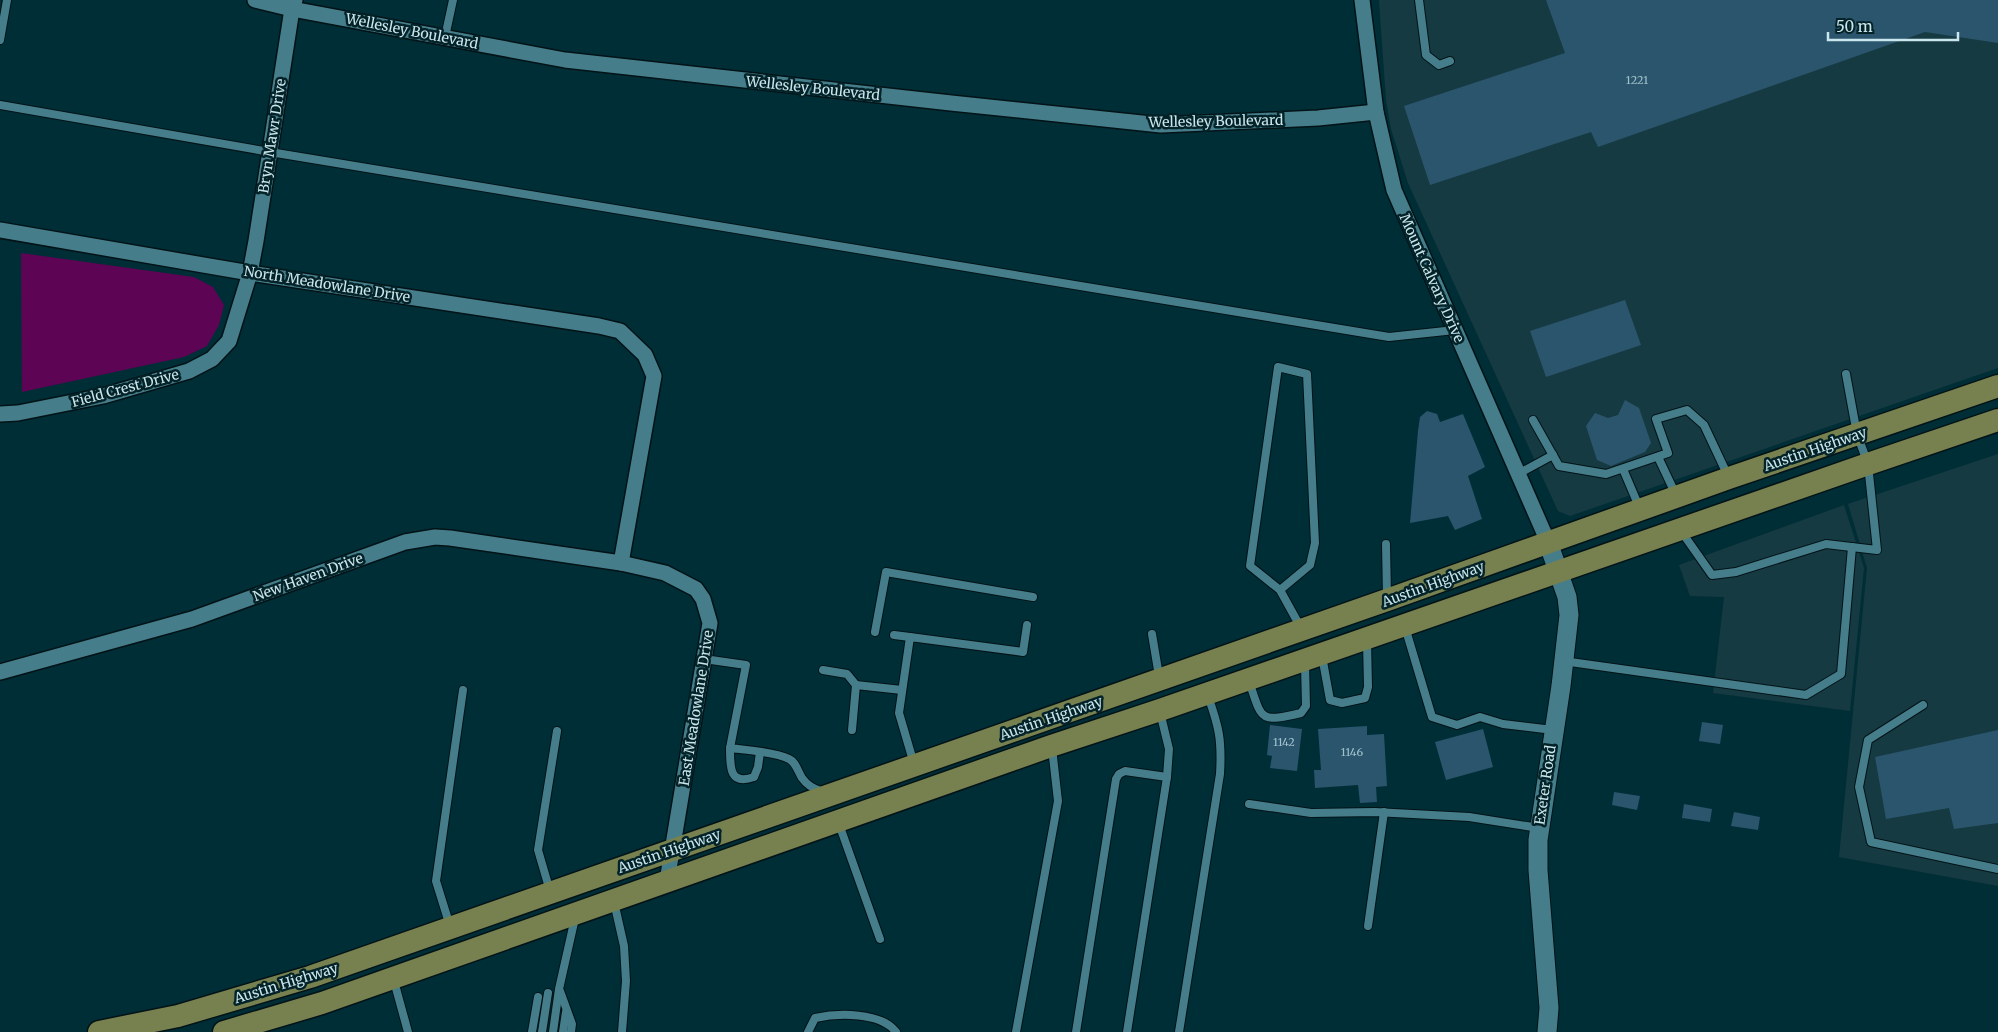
<svg xmlns="http://www.w3.org/2000/svg" width="1998" height="1032" font-family="Merriweather,serif">
<rect width="100%" height="100%" fill="#002e37"/>
<g fill="#163a42">
<polygon points="1379,0 1998,0 1998,368 1570,516 1558,511 1408,183 1391,129 1386,100"/>
<polygon points="1998,454 1998,886 1839,857 1867,568 1848,504"/>
<polygon points="1844,505 1864,568 1850,711 1713,693 1724,597 1690,596 1679,565"/>
</g>
<polygon fill="#5d0454" points="21,253 194,277 213,287 224,305 219,325 207,346 184,357 22,392"/>
<g fill="#2a556c">
<polygon points="1546,0 1998,0 1998,43 1925,32 1598,147 1591,132 1430,185 1404,106 1565,53"/>
<polygon points="1625,300 1641,345 1546,377 1530,331"/>
<polygon points="1625,400 1639,408 1651,443 1645,452 1611,466 1597,460 1586,426 1595,413 1608,418 1618,415"/>
<polygon points="1427,411 1437,414 1440,422 1463,414 1485,467 1468,476 1482,519 1455,530 1448,516 1410,523 1418,431 1420,417"/>
<polygon points="1702,722 1723,725 1720,744 1699,741"/>
<polygon points="1270,725 1302,729 1297,771 1270,768 1272,756 1267,755"/>
<polygon points="1367,726 1367,735 1384,734 1387,786 1376,787 1377,802 1360,803 1358,785 1315,788 1314,770 1321,770 1318,729"/>
<polygon points="1483,729 1493,767 1446,780 1435,742"/>
<polygon points="1998,730 1998,823 1954,829 1949,808 1886,819 1875,757"/>
<polygon points="1614,792 1640,796 1637,810 1612,805"/>
<polygon points="1684,804 1712,809 1710,822 1682,818"/>
<polygon points="1734,812 1760,817 1758,830 1731,826"/>
</g>
<g fill="none" stroke-linecap="round" stroke-linejoin="round">
<defs>
<g id="service">
<polyline points="1419,0 1426,55 1439,65 1450,61"/>
<polyline points="445,37 453,0"/>
<polyline points="0,40 7,0"/>
<polyline points="0,105 270,152 1389,337 1455,330"/>
<polyline points="1533,420 1559,466 1606,474 1668,453 1656,419 1687,410 1704,425 1728,476"/>
<polyline points="1658,457 1676,495"/>
<polyline points="1623,469 1640,509"/>
<polyline points="1518,474 1553,455"/>
<polyline points="1681,531 1712,575 1736,572 1826,544 1877,550 1868,464 1857,434 1846,374"/>
<polyline points="1386,544 1387,597"/>
<polyline points="1280,590 1310,565 1315,543 1307,374 1278,367 1250,566 1280,590 1301,628"/>
<polyline points="1405,627 1432,717 1457,725 1480,717 1503,724 1553,730"/>
<polyline points="875,632 886,572 1033,597"/>
<polyline points="1152,634 1159,676"/>
<polyline points="894,635 910,637"/>
<polyline points="1322,656 1330,700 1342,703 1365,698 1368,687 1367,641"/>
<path d="M704,659L746,665L730,748C746,750 776,752 789,759C796,762 798,772 802,778C807,785 814,789 821,791"/>
<polyline points="1563,661 1806,695 1841,674 1852,547"/>
<polyline points="823,670 847,674 856,685"/>
<path d="M1249,681C1262,720 1259,723 1301,713L1306,706L1305,663"/>
<polyline points="1923,705 1868,740 1859,787 1871,842 1998,869"/>
<polyline points="1160,712 1169,749 1167,777"/>
<polyline points="852,730 856,685 902,690"/>
<path d="M730,748C730,766 729,786 754,777L758,767L760,752"/>
<polyline points="914,764 899,713 910,637 1023,652 1027,625"/>
<polyline points="1249,804 1311,813 1375,812 1469,817 1539,828"/>
<polyline points="839,824 880,939"/>
<polyline points="550,891 538,850 557,731"/>
<polyline points="614,902 624,946 626,981 622,1032"/>
<polyline points="450,926 436,881 463,690"/>
<polyline points="1368,926 1384,812"/>
<polyline points="394,981 408,1032"/>
<polyline points="560,991 572,1024 571,1032"/>
<polyline points="532,1032 538,997"/>
<polyline points="542,1032 548,993"/>
<polyline points="553,1032 559,989 575,918"/>
<polyline points="563,1032 566,1012"/>
<path d="M808,1032L815,1018C838,1013 881,1012 896,1032"/>
<polyline points="1016,1032 1058,801 1052,748"/>
<polyline points="1076,1032 1116,779 1119,774 1125,771 1167,777 1127,1032"/>
<path d="M1179,1032L1220,774C1222,740 1219,727 1208,696"/>
</g>
<g id="minor">
<polyline points="255,0 292,9 565,60 951,103 1161,125 1318,118 1376,112"/>
<polyline points="1362,0 1376,112 1394,190 1548,542"/>
<polyline points="0,230 250,273 599,326 620,331 645,355 654,376 621,563"/>
<polyline points="0,414 18,413 103,396 189,371 212,359 229,341 250,273 256,241 292,9 295,0"/>
<polyline points="0,672 192,619 405,542 435,537 450,538 621,563 665,573 696,589 703,599 710,623 667,881"/>
</g>
<polyline id="tertiary" points="1547,1032 1549,1008 1538,870 1538,840 1561,686 1569,615 1567,597 1548,542"/>
<g id="primary">
<polyline points="99,1032 178,1016 310,977 1387,600 1729,478 1998,386"/>
<polyline points="224,1032 322,1003 1051,746 1160,710 1868,464 1998,420"/>
</g>
</defs>
<use href="#service" stroke="#031317" stroke-width="10"/>
<use href="#minor" stroke="#031317" stroke-width="18"/>
<use href="#tertiary" stroke="#031317" stroke-width="21"/>
<use href="#primary" stroke="#031317" stroke-width="25"/>
<use href="#service" stroke="#457e8a" stroke-width="8"/>
<use href="#minor" stroke="#457e8a" stroke-width="15"/>
<use href="#tertiary" stroke="#457e8a" stroke-width="19"/>
<use href="#primary" stroke="#77804f" stroke-width="22"/>
</g>
<g text-anchor="middle" dominant-baseline="central" stroke-width="5" stroke-linejoin="round" paint-order="stroke">
<g font-size="11" fill="#a1c2cd">
<text x="1637" y="80">1221</text>
<text x="1284" y="742">1142</text>
<text x="1352" y="752">1146</text>
</g>
<g font-size="14" fill="#c9e6ed" stroke="#042329">
<text transform="translate(412 31) rotate(11)">Wellesley Boulevard</text>
<text transform="translate(813 88) rotate(6)">Wellesley Boulevard</text>
<text transform="translate(1216 121) rotate(-1)">Wellesley Boulevard</text>
<text transform="translate(272 136) rotate(-81)">Bryn Mawr Drive</text>
<text transform="translate(1432 278) rotate(66)">Mount Calvary Drive</text>
<text transform="translate(327 284) rotate(9)">North Meadowlane Drive</text>
<text transform="translate(125 388) rotate(-15)">Field Crest Drive</text>
<text transform="translate(1815 449) rotate(-19)">Austin Highway</text>
<text transform="translate(308 577) rotate(-20)">New Haven Drive</text>
<text transform="translate(1433 584) rotate(-20)">Austin Highway</text>
<text transform="translate(696 708) rotate(-81)">East Meadowlane Drive</text>
<text transform="translate(1051 718) rotate(-19)">Austin Highway</text>
<text transform="translate(1545 785) rotate(-82)">Exeter Road</text>
<text transform="translate(669 851) rotate(-19)">Austin Highway</text>
<text transform="translate(286 983) rotate(-17)">Austin Highway</text>
</g>
</g>
<path d="M1828 32v8h130v-8" fill="none" stroke="#c9e6ed" stroke-width="2.5"/>
<text x="1836" y="32" font-size="15" fill="#c9e6ed" stroke="#042329" stroke-width="4" paint-order="stroke">50 m</text>
</svg>
